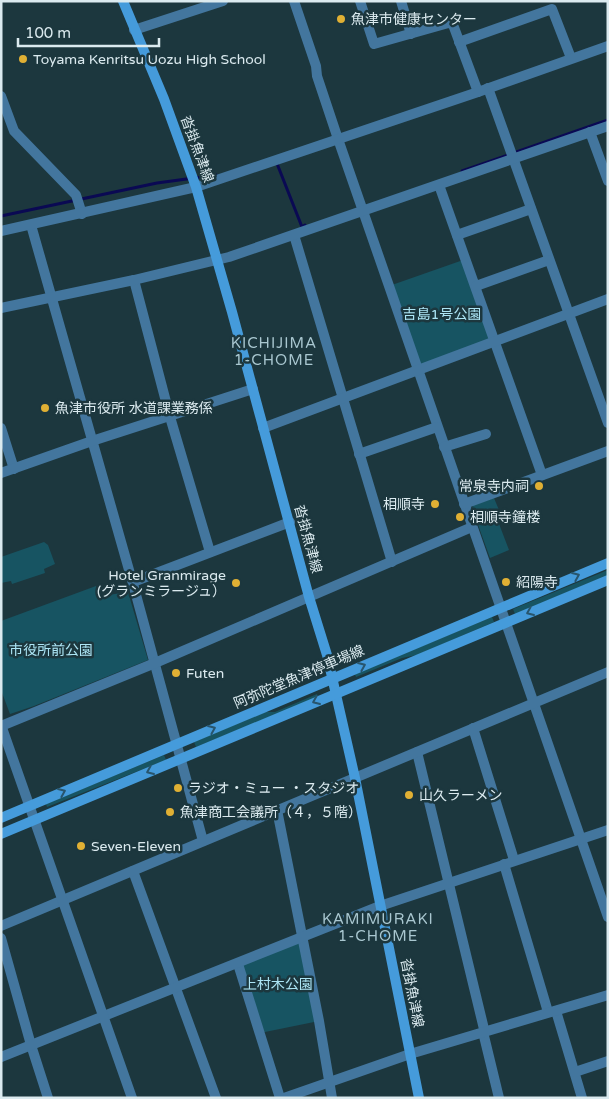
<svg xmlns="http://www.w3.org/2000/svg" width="609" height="1099" font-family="'Varela Round','Noto Sans JP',sans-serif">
<rect width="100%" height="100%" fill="#1c373e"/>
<g fill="#175462">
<polygon points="466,259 495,341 418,370 389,286"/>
<polygon points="494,498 501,515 496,516 509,550 490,558 472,508 474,505"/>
<polygon points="44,542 48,545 55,564 44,569 45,573 12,584 11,581 1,583 1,557"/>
<polygon points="608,570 608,575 515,614 513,609"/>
<polygon points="96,586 102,596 128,592 148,660 34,706 10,714 1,690 1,621"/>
<polygon points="492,617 494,622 417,655 402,658 356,677 355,674"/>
<polygon points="317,694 318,697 196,747 194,742 265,712 275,712"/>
<polygon points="164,755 166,760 47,807 46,804"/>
<polygon points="302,936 319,1021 260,1033 238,964"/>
</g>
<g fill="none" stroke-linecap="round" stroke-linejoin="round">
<g stroke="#0a0953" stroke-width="3">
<polyline points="276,161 302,227 305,225"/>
<polyline points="462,171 608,120"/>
<polyline points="1,216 157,183 216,175"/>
</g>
<g stroke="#43769e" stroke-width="10">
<polyline points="294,1 316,66 317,76 338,139 608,917"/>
<polyline points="360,1 374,44 452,22 478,92"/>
<polyline points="401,1 411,34"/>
<polyline points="134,30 223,1"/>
<polyline points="459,42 552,9 571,58"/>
<polyline points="488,88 608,423"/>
<polyline points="1,96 14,131 76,195 82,214"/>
<polyline points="590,132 608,181"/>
<polyline points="439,185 542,475"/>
<polyline points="31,225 135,591 203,841"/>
<polyline points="294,235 392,562"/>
<polyline points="457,235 531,209"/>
<polyline points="134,280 170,417 210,552"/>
<polyline points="476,286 549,260"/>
<polyline points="1,308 134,280 229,257 608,126"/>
<polyline points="1,428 14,469"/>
<polyline points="263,428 608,299"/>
<polyline points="444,447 486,434"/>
<polyline points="359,454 437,427"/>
<polyline points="1,473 92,441 253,389"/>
<polyline points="464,504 608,451"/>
<polyline points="133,582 290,522"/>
<polyline points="1,726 155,663 472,527"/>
<polyline points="473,728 514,860"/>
<polyline points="417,752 484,1029 483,1032 499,1098"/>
<polyline points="277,810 319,1021 332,1098"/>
<polyline points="504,864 548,1012"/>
<polyline points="133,871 216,1098"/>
<polyline points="1,926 608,672"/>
<polyline points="1,938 31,1045 48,1098"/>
<polyline points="238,964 280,1098"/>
<polyline points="556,1011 582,1098"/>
<polyline points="1,1057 380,906 608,830"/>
<polyline points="575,1072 608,1061"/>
</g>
<g stroke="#43769e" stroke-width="10">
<polyline points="1,231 196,187 478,92 608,46"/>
<polyline points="1,725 132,1098"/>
<polyline points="284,1098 410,1054 608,995"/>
</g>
<g stroke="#459bdb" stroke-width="10">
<polyline points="123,1 164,99 196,187 232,312 309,597 327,655 355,778 419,1098"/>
<polyline points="1,818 608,563"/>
<polyline points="1,834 608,580"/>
</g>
</g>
<defs><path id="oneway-chevron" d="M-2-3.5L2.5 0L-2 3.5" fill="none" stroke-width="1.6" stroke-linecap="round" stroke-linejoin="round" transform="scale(1.25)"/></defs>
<g stroke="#28556d">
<use href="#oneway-chevron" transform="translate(576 576) rotate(-23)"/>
<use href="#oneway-chevron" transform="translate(530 612) rotate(157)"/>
<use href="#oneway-chevron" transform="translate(362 666) rotate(-23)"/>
<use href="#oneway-chevron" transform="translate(316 701) rotate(157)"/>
<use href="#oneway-chevron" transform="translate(212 729) rotate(-23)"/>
<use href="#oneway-chevron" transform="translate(150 771) rotate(157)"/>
<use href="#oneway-chevron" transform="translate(62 792) rotate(-23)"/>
</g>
<g fill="#e0b034" stroke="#1c373e" stroke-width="2">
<circle cx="341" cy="19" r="5"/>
<circle cx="23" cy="59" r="5"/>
<circle cx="45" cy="408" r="5"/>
<circle cx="539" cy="486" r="5"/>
<circle cx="435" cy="504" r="5"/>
<circle cx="460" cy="517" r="5"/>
<circle cx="506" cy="582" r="5"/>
<circle cx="236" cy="583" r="5"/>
<circle cx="176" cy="673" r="5"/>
<circle cx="178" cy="788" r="5"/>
<circle cx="409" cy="795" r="5"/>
<circle cx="170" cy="812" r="5"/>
<circle cx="81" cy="846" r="5"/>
</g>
<g text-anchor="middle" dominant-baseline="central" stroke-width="5" stroke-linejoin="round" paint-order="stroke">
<g font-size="14" fill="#dbeaef" stroke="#1c373e" text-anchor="start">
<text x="351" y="19">魚津市健康センター</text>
<text x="33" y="59">Toyama Kenritsu Uozu High School</text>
<text x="55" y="408">魚津市役所 水道課業務係</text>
<text x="529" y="486" text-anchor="end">常泉寺内祠</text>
<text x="425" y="504" text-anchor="end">相順寺</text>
<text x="470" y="517">相順寺鐘楼</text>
<text x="226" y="575" text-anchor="end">Hotel Granmirage<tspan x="226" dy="16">(グランミラージュ）</tspan></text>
<text x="516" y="582">紹陽寺</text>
<text x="186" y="673">Futen</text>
<text x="188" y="788">ラジオ・ミュー ・スタジオ</text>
<text x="419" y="795">山久ラーメン</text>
<text x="180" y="812">魚津商工会議所（４，５階）</text>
<text x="91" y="846">Seven-Eleven</text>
</g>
<g font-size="14" fill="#dbeaef" stroke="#1c373e">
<text transform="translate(197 149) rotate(70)">沓掛魚津線</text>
<text transform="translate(308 539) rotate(75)">沓掛魚津線</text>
<text transform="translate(299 677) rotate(-23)">阿弥陀堂魚津停車場線</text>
<text transform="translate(412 993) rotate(79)">沓掛魚津線</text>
</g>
<g font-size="14" fill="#ace5f5" stroke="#1c373e">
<text x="442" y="314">吉島1号公園</text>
<text x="51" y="650">市役所前公園</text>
<text x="278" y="984">上村木公園</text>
</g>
<g font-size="15" letter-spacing="1" fill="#a9c7d0" stroke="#1c373e">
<text x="274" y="343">KICHIJIMA<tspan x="274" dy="17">1-CHOME</tspan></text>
<text x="378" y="919">KAMIMURAKI<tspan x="378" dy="17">1-CHOME</tspan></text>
</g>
</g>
<rect width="609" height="1099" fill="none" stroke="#dbeaef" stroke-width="5"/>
<path d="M18 38v8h141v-8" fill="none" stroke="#dbeaef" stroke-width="2.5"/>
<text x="25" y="38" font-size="15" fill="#dbeaef" stroke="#1c373e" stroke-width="4" paint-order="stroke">100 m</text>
</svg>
